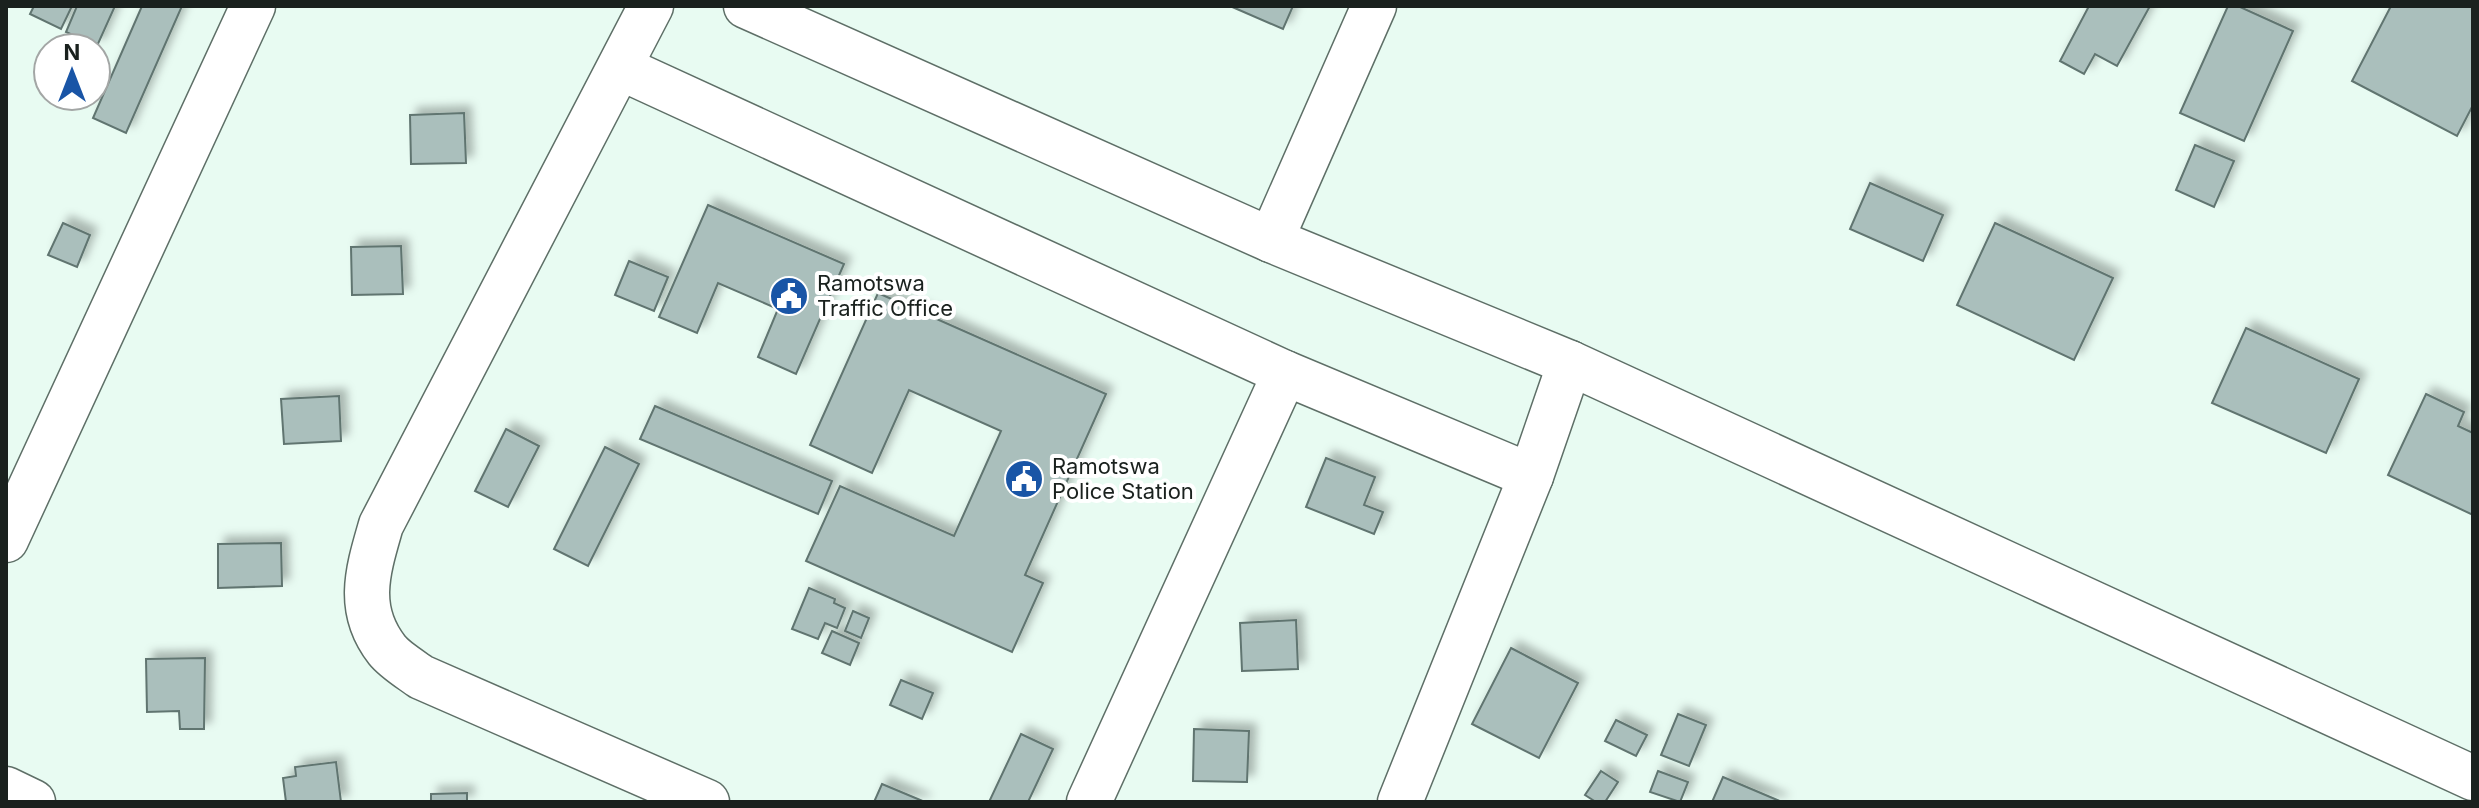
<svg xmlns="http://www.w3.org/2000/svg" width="2479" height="808" font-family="Inter,sans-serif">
<defs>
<filter id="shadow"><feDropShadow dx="7" dy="-7" stdDeviation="4" flood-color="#0004"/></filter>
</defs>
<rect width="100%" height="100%" fill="#e8fbf2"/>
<g fill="#aabfbc" stroke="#607470" stroke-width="2" filter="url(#shadow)">
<polygon points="34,6 72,6 61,29 30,14"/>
<polygon points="77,6 115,6 97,46 66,32"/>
<polygon points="142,6 182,6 126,133 93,118"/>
<polygon points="1230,6 1293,6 1283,29"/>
<polygon points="2089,6 2150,6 2117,66 2095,54 2084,74 2060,61"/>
<polygon points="2228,6 2238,6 2293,31 2244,141 2180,113"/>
<polygon points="2391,6 2473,6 2473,105 2457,136 2352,81"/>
<polygon points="464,113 466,163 411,164 410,115"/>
<polygon points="2195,145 2234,161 2214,207 2176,190"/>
<polygon points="1870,183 1943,215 1923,261 1850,229"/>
<polygon points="708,205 844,264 796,374 758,357 778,309 718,283 697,333 659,317"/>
<polygon points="63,223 90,235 77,267 48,255"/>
<polygon points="1995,223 2113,278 2074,360 1957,305"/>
<polygon points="401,246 403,294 352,295 351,247"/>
<polygon points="629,261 668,277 654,311 615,295"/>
<polygon points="878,293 1106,394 1025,575 1043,583 1012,652 806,561 840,486 954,536 1001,431 909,390 872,473 810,445"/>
<polygon points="2246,328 2359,379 2326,453 2212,403"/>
<polygon points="2426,394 2464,412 2458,426 2473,433 2473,515 2388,475"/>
<polygon points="339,396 341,441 284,444 281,399"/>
<polygon points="655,406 832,481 818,514 640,439"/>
<polygon points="506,429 539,446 508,507 475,491"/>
<polygon points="605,447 639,464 588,566 554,549"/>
<polygon points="1326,458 1375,477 1364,505 1383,512 1374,534 1306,507"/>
<polygon points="281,543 282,586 218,588 218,544"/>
<polygon points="809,588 835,599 834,603 845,608 837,628 825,623 818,639 792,629"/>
<polygon points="853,611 869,618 861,638 845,631"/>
<polygon points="1296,620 1298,669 1242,671 1240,623"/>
<polygon points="832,631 859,643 850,665 822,653"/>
<polygon points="1511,648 1578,683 1539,758 1472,724"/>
<polygon points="205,658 204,729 180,729 179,711 147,712 146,659"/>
<polygon points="901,680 933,693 922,719 890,705"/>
<polygon points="1678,714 1706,725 1689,766 1661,755"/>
<polygon points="1616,720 1647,735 1636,756 1605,741"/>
<polygon points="1194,729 1249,731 1247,782 1193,781"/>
<polygon points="1021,734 1053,749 1028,802 989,802"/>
<polygon points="336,762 341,802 286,802 283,778 296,776 295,767"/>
<polygon points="1601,771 1618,782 1605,802 1596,802 1585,795"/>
<polygon points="1658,771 1688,782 1680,802 1650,792"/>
<polygon points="1723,777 1782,802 1712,802"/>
<polygon points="882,784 925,802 874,802"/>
<polygon points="467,793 467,802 431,802 431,794"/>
</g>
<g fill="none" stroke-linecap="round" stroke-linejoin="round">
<defs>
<g id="minor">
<path d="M651,6L381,525C368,570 355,609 387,650C395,660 410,669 421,677L707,802"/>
<polyline points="621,68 1285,373 1531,476"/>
<polyline points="1271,240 1374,6"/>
<polyline points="6,540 253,6"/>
<polyline points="6,789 33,802"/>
<polyline points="1089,802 1285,373"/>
<polyline points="1400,802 1531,476 1570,363"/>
</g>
<polyline id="major" points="746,6 1271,240 1570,363 2473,778"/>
</defs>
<use href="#minor" stroke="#5e6f67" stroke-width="47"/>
<use href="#major" stroke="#5e6f67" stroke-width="47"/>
<use href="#minor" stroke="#fff" stroke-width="44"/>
<use href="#major" stroke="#fff" stroke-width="44"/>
</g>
<defs>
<symbol id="civic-disc" viewBox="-11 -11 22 22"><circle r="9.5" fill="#1955a6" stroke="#fff"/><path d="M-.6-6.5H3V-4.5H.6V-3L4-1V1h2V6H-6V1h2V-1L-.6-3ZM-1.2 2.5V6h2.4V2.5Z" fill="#fff"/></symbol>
</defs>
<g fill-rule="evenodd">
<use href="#civic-disc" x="767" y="274" width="44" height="44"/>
<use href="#civic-disc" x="1002" y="457" width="44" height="44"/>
</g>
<g text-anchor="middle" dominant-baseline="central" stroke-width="8" stroke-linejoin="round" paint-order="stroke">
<g font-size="22" fill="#1a211e" stroke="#fff" text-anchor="start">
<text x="817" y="283">Ramotswa<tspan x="817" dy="25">Traffic Office</tspan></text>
<text x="1052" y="466">Ramotswa<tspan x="1052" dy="25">Police Station</tspan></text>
</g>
</g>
<rect width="2479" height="808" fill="none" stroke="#1a211e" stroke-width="16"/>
<g transform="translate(72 72)"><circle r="38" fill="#ffffff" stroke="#a3a6a5" stroke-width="2"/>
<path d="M0-6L14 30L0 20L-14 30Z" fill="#1955a6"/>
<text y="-12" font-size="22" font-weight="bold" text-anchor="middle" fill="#1a211e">N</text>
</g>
</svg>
